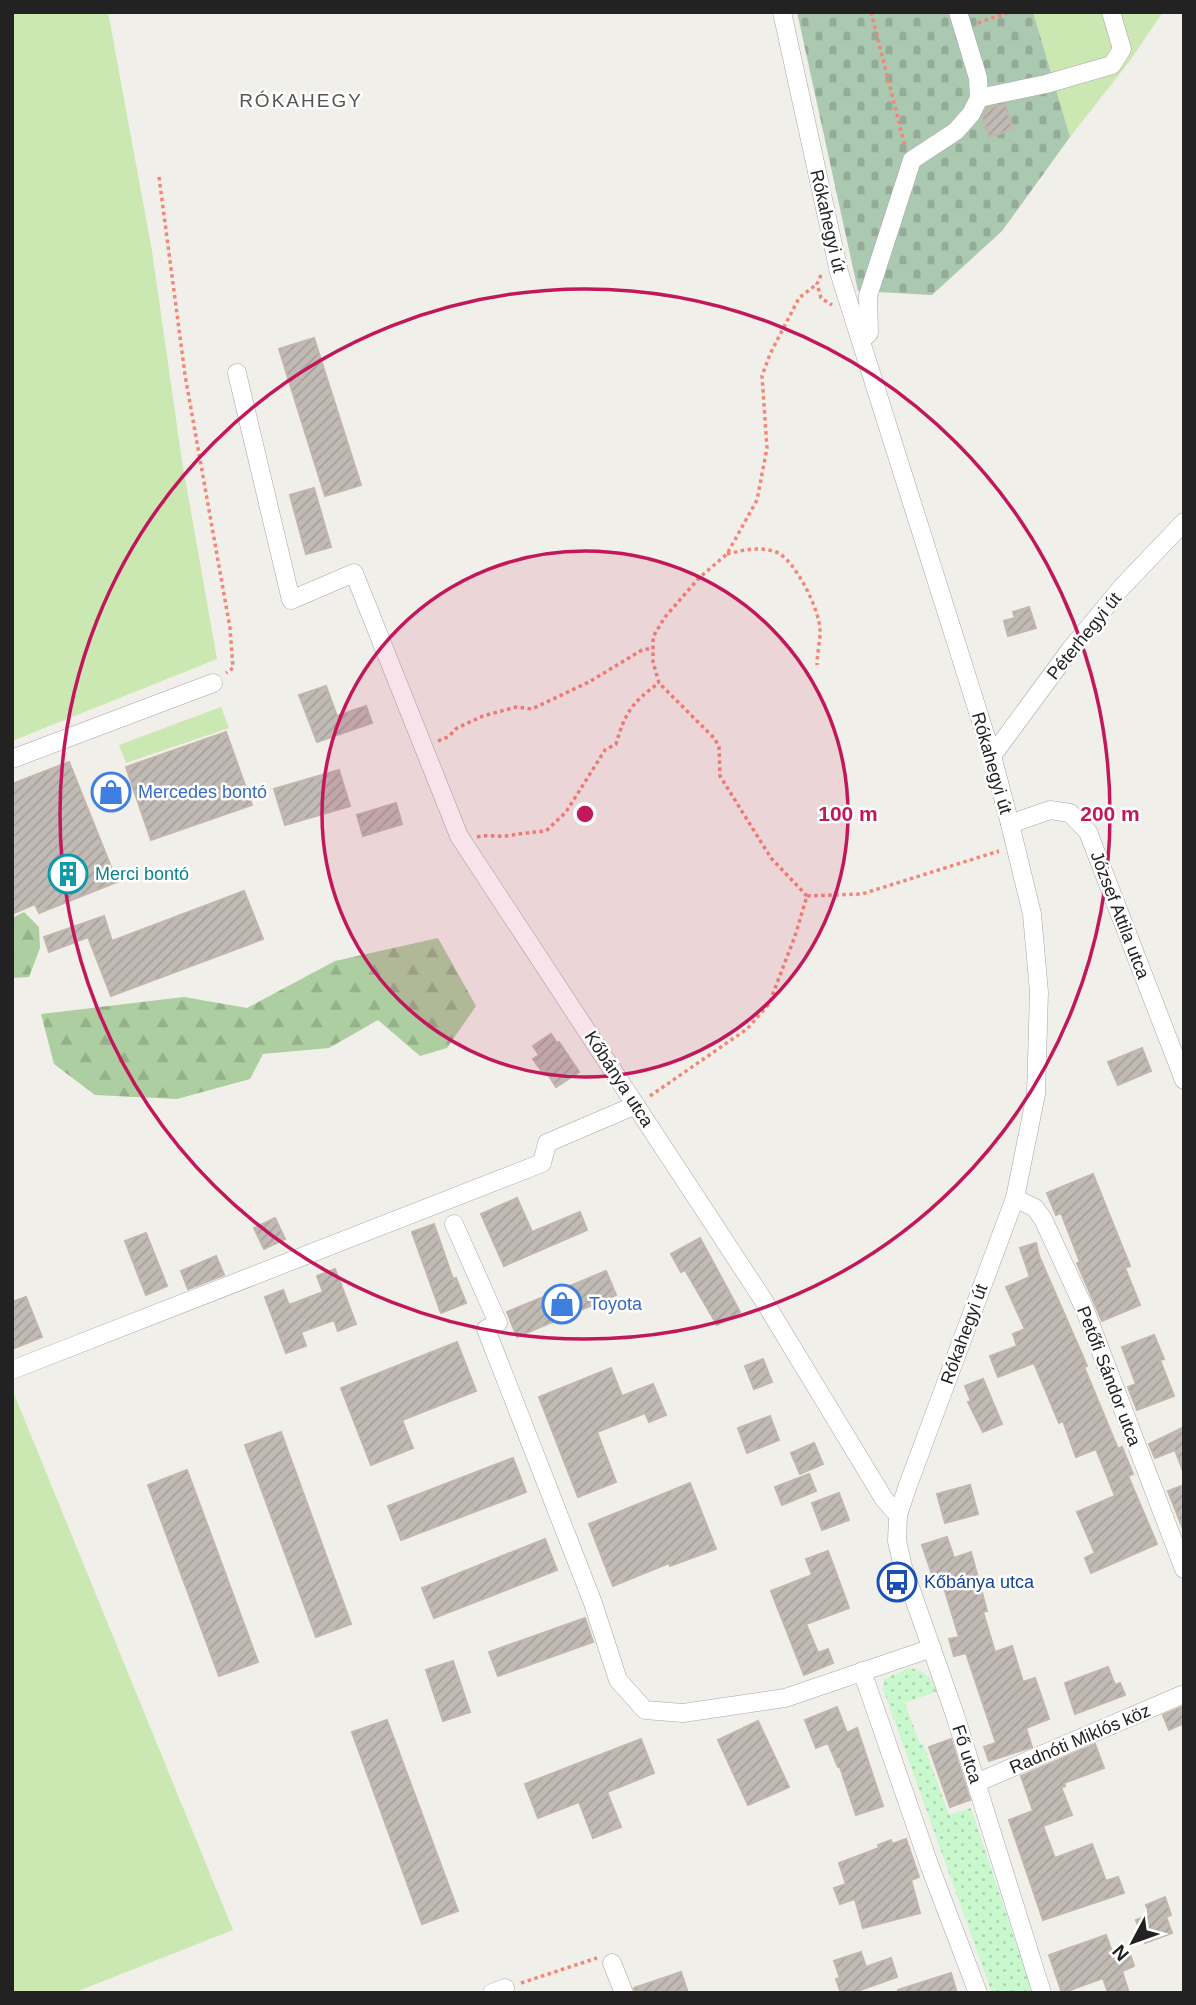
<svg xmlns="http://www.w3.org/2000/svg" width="1196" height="2005" font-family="Arial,sans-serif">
<defs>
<pattern id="forest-firs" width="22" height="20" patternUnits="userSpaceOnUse" patternTransform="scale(1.75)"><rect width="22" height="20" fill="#adcea0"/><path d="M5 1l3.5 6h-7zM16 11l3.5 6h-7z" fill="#95b18a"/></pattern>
<pattern id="cemetery-stones" width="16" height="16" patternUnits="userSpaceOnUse" patternTransform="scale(1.75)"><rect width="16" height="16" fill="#abc9b0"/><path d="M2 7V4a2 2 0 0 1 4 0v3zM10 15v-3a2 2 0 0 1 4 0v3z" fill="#93ac97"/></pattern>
<pattern id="park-dots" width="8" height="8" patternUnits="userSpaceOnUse" patternTransform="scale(1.75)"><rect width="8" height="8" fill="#caf8ce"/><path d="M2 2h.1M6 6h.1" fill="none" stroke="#add4b1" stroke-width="1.8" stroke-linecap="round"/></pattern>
<pattern id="building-hatch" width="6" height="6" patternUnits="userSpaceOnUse" patternTransform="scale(1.75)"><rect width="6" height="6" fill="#c2bbb5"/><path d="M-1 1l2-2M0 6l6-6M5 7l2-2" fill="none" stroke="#a6a09b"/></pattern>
</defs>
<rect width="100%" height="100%" fill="#f1efe9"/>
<g fill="#cce8b2">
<polygon points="12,12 108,12 152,251 182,461 217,659 12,741"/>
<polygon points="1033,12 1163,12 1129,62 1070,137"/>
<polygon points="221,707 229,728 126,763 119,745"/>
<polygon points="12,1389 233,1930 73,1993 12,1993"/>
</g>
<g fill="url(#forest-firs)">
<polygon points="24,912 39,927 40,948 29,977 12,978 12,918"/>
<polygon points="438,938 476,1006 447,1048 420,1056 378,1020 329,1048 263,1054 250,1079 177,1099 95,1095 54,1064 41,1014 184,997 247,1008 335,961"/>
</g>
<polygon fill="url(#cemetery-stones)" points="797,12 1033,12 1070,137 1002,231 932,295 858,291"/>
<path fill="url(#park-dots)" d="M909,1668C926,1671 931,1677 938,1691L905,1703L920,1744L923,1743L949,1815L971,1808L1033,1993H992L883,1689L884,1679Z"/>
<g fill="url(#building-hatch)" stroke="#c2b6ac" stroke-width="2">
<polygon points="1005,104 1013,129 989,137 982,117 987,108"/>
<polygon points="314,338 361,485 325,496 279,349"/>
<polygon points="314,488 331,547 306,554 290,495"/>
<polygon points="1029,607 1036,628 1008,636 1004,621 1015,618 1013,612"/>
<polygon points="326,686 337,716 366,706 372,723 317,742 299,695"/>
<polygon points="226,732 252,805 151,840 126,767"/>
<polygon points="69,762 117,882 39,913 35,904 12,914 12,784"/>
<polygon points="339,770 350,806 285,825 274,789"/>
<polygon points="396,803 402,824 363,836 357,815"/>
<polygon points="244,891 263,939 111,996 88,937 49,952 44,937 104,916 112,941"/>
<polygon points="551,1034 557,1043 559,1042 579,1072 556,1087 546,1071 543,1073 533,1059 539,1055 533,1046"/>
<polygon points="1142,1048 1151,1071 1118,1085 1108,1062"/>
<polygon points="1093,1174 1130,1266 1125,1268 1140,1305 1102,1321 1077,1263 1080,1262 1061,1213 1056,1215 1047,1193"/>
<polygon points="517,1198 532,1232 580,1212 587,1230 504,1266 481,1214"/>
<polygon points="275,1218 285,1239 264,1249 254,1228"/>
<polygon points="434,1224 453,1279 456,1278 466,1303 441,1313 412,1232"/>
<polygon points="146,1233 167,1286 146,1295 125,1241"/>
<polygon points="700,1238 740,1312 717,1325 685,1270 681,1272 671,1254"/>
<polygon points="1036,1243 1039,1256 1087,1366 1084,1367 1118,1449 1122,1447 1133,1474 1128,1476 1157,1544 1091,1573 1085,1558 1095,1553 1077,1512 1115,1496 1096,1449 1076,1457 1063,1421 1059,1423 1034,1363 998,1377 990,1356 1017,1346 1013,1334 1025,1329 1006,1287 1030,1277 1020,1248"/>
<polygon points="216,1256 224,1275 188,1289 181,1271"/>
<polygon points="335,1269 356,1324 338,1331 334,1320 301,1332 306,1346 286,1353 265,1297 283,1290 289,1305 323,1292 317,1276"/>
<polygon points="606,1271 616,1295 517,1337 507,1312"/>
<polygon points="26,1297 42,1337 12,1349 12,1302"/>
<polygon points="1154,1335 1164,1359 1160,1360 1174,1396 1137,1410 1128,1387 1136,1384 1122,1347"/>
<polygon points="457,1342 476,1391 402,1420 413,1448 371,1465 341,1388"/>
<polygon points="763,1359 772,1382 754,1389 745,1366"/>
<polygon points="611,1368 622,1396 653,1384 666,1415 649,1422 645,1413 597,1432 616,1482 578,1497 539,1397"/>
<polygon points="983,1379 1002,1424 983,1432 968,1402 971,1401 965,1386"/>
<polygon points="770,1416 779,1440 747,1453 738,1428"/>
<polygon points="1184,1427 1184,1471 1183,1471 1175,1450 1155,1458 1149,1444"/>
<polygon points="281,1432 351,1624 316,1637 245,1445"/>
<polygon points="814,1443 823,1464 800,1474 791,1453"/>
<polygon points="513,1458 526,1492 401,1540 388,1506"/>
<polygon points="187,1470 258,1662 219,1676 148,1485"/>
<polygon points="809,1474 816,1491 782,1505 775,1487"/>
<polygon points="690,1483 716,1549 670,1566 669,1563 613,1586 589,1524"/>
<polygon points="970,1485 978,1514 945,1523 937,1494"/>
<polygon points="1184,1485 1184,1529 1183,1529 1168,1491"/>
<polygon points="839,1493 849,1520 822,1530 812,1503"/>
<polygon points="947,1537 954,1558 971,1552 987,1611 983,1612 995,1652 1012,1646 1023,1682 1035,1678 1049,1719 1026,1728 1032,1747 989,1761 984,1747 996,1743 966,1653 954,1656 949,1639 959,1637 942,1581 935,1583 922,1545"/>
<polygon points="545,1539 557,1570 434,1618 422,1588"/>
<polygon points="828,1551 849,1608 806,1624 818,1653 828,1649 833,1663 804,1675 771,1591 812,1575 806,1559"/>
<polygon points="585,1618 593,1642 498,1676 489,1652"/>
<polygon points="453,1661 470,1712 443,1721 426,1670"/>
<polygon points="1108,1667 1115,1685 1120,1683 1125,1695 1075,1714 1065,1683"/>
<polygon points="1184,1706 1184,1723 1169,1730 1163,1715"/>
<polygon points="837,1707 847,1733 857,1728 883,1806 856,1815 840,1767 838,1767 828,1743 816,1748 805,1720"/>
<polygon points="387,1720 458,1911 422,1924 352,1732"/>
<polygon points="758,1721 789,1787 748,1805 718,1740"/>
<polygon points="641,1739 654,1773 607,1792 621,1827 593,1838 579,1802 538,1818 525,1784"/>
<polygon points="951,1739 970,1800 950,1807 929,1747"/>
<polygon points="1095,1744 1104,1768 1064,1783 1065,1786 1061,1787 1072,1815 1043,1826 1055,1858 1092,1844 1106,1881 1118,1877 1124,1893 1043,1920 1009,1820 1033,1811 1021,1776"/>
<polygon points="906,1839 919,1877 911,1880 920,1913 863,1928 855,1899 840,1904 834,1888 846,1884 839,1863 879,1848 878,1845 891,1840 892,1844"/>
<polygon points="1165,1897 1171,1915 1166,1917 1172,1933 1145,1943 1136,1920 1149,1915 1146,1905"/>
<polygon points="1106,1935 1114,1957 1129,1951 1134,1966 1122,1971 1129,1993 1108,1993 1103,1978 1062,1993 1049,1955"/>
<polygon points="861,1952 866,1967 891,1958 897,1977 852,1993 841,1993 836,1979 840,1978 834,1961"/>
<polygon points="681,1972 688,1993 635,1993 634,1988"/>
<polygon points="951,1973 957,1993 899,1993 898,1990"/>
</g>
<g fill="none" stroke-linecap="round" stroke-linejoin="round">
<defs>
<g id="minor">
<polyline points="782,12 839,272 992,756 1010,824 1032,914 1039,992 1036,1094 1015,1198 908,1485 898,1515 897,1541 903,1567 955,1715 1042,1993"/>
<polyline points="979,98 1046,84 1112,65 1122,49 1111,12"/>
<polyline points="862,340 869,333 868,296 912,160 956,131 971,114 979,98 978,78 958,12"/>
<polyline points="237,373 291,600 354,573 459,836 764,1301 884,1499 898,1515"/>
<polyline points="992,756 1070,650 1122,587 1184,522"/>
<polyline points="12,759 213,683"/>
<polyline points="1010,824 1050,810 1070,813 1088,832 1184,1080"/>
<polyline points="1015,1198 1035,1208 1043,1219 1085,1310 1184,1569"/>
<polyline points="454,1224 498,1323 486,1329 593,1603 618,1680 645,1710 683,1713 785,1698 932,1648"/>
<polyline points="12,1370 542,1163 547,1143 636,1105"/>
<polyline points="862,1671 930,1867 978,1993"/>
<polyline points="976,1783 1184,1694"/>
<polyline points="612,1963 624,1993"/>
<polyline points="492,1993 505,1988"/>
</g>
</defs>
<use href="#minor" stroke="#a6a6a6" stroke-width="19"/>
<g stroke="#f48678" stroke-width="3.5" stroke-dasharray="3.5 3.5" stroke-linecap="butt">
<polyline points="871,12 905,146"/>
<polyline points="978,23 1009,12"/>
<polyline points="159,177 185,375 230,628 233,668 226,673"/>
<polyline points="821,275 817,284 821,298 832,305"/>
<path d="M727,554C744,550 758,546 776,552C795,559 821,612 820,632C820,643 817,654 817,665"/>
<polyline points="438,741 448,737 457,728 483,716 516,707 532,709 589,682 642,650 653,648"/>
<path d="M477,837C487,834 496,837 506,836C519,834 532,832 546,831L566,812L605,750L616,744C625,713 632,702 659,683"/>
<polyline points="807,896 771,858 720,776 719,747 715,739 659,683 653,662 653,637 665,617 699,578 727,554 757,500 767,448 762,376 770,354 799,298 817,284"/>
<polyline points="650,1096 747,1029 769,1004 795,936 807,896 862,894 999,851"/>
<polyline points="521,1983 597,1958"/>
</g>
<use href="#minor" stroke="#fff" stroke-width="18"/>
</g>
<circle cx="585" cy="814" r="263" fill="#c2185b" fill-opacity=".12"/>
<g fill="none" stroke="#c2185b" stroke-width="3.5">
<circle cx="585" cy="814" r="263"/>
<circle cx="585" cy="814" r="525"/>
</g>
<defs>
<symbol id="shop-ring" viewBox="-11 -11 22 22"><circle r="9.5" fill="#fff" stroke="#3f7fe0" stroke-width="1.5"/><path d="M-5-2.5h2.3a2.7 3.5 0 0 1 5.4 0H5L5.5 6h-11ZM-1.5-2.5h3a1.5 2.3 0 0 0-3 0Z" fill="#3f7fe0"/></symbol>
<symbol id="building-ring" viewBox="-11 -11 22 22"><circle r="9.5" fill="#fff" stroke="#0f9aa8" stroke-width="1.5"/><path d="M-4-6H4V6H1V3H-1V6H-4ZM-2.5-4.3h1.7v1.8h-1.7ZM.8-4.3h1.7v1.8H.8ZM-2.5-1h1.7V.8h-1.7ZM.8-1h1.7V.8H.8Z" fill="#0f9aa8"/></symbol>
<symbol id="bus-ring" viewBox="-11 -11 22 22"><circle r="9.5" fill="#fff" stroke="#1a4fb4" stroke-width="1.5"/><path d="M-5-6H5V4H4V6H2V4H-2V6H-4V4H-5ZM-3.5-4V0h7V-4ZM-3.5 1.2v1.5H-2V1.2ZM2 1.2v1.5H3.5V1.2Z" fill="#1a4fb4"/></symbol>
</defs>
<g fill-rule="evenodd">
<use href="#shop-ring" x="89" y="770" width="44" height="44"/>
<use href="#building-ring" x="46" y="852" width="44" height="44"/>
<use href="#shop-ring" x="540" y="1282" width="44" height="44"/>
<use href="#bus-ring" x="875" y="1560" width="44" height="44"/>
</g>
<g text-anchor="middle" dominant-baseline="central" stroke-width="5" stroke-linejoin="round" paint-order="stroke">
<g font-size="18" fill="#222" stroke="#fff">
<text transform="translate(828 221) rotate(77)">Rókahegyi út</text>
<text transform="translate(1084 636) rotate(-51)">Péterhegyi út</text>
<text transform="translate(992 763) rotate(74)">Rókahegyi út</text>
<text transform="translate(1120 915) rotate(69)">József Attila utca</text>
<text transform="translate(619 1079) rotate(57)">Kőbánya utca</text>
<text transform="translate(964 1334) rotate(-70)">Rókahegyi út</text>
<text transform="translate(1109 1376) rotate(69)">Petőfi Sándor utca</text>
<text transform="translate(1080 1739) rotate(-23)">Radnóti Miklós köz</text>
<text transform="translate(967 1754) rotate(72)">Fő utca</text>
</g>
<g font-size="18" fill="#366cbe" stroke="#fff" text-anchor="start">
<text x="138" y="792">Mercedes bontó</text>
<text x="589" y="1304">Toyota</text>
</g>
<g font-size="18" fill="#0d838f" stroke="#fff" text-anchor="start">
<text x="95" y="874">Merci bontó</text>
</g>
<g font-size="18" fill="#164399" stroke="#fff" text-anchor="start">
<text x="924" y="1582">Kőbánya utca</text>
</g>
<g font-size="19" letter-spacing="2" fill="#555" stroke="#fff">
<text x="301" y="100">RÓKAHEGY</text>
</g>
</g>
<circle cx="585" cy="814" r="10" fill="#c2185b" stroke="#fff" stroke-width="3.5"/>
<g font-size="21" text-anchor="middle" font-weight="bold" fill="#c2185b" stroke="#fff" stroke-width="5" stroke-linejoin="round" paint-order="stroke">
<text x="848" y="821">100 m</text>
<text x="1110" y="821">200 m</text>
</g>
<rect width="1196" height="2005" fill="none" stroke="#222222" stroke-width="28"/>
<g transform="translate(1133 1942) rotate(229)" stroke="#ffffff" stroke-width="5" paint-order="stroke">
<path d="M0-5L12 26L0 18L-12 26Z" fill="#222222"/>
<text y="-10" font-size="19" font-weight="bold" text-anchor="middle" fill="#222222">N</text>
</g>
</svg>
